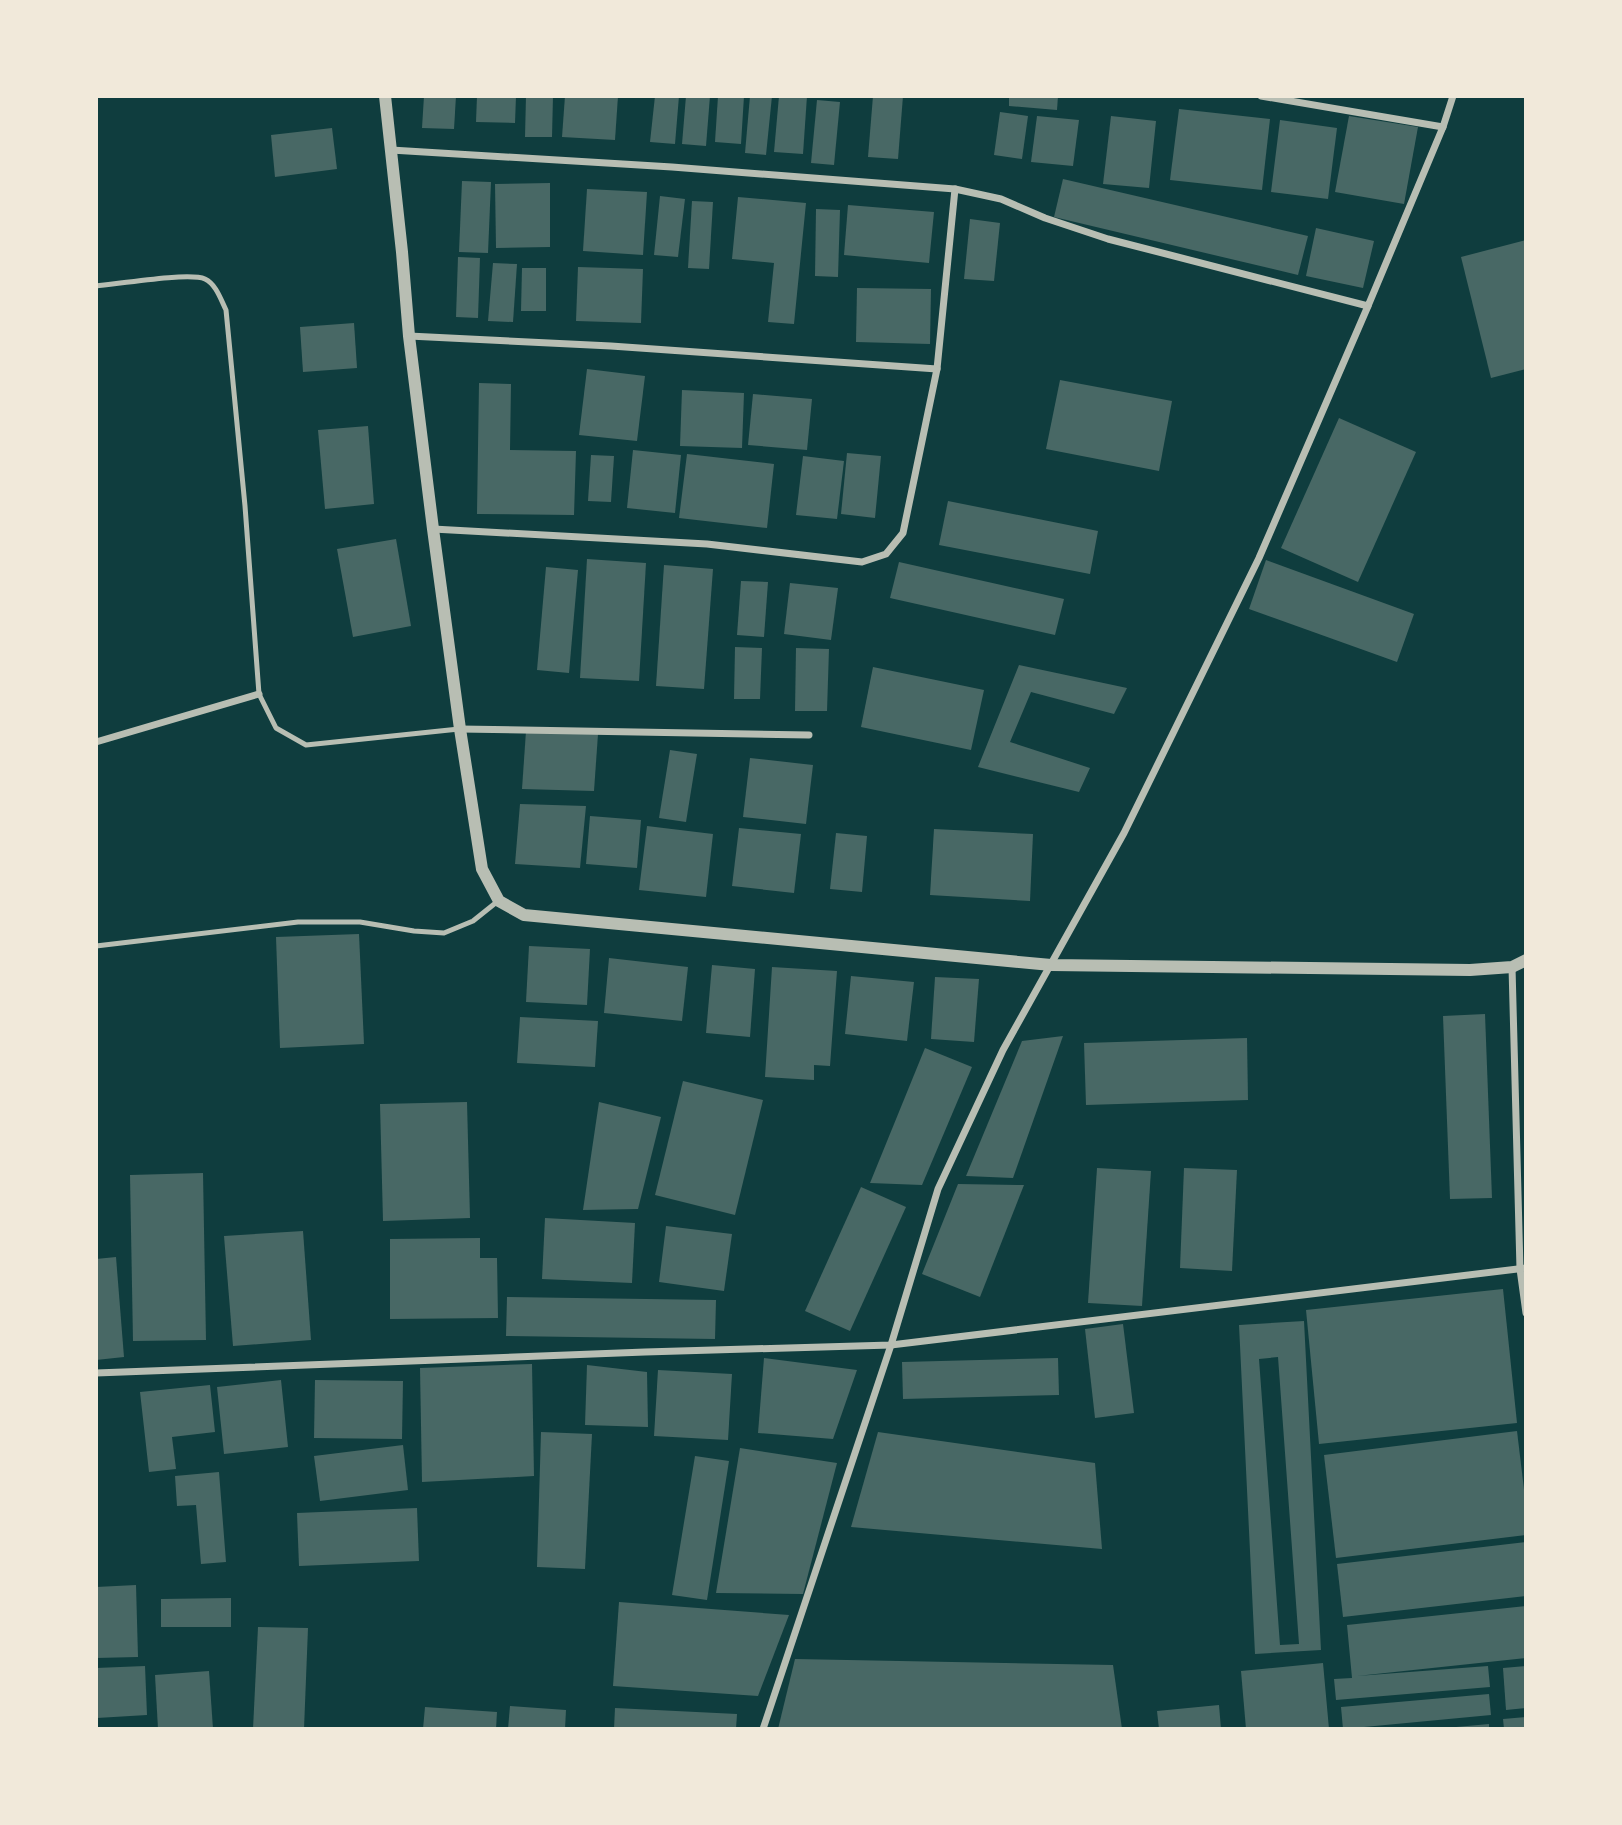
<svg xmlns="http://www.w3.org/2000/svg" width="1622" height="1825" font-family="Georgia,serif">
<rect width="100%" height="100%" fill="#0f3d3e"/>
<g fill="#486865" fill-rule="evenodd">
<polygon points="424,96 456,96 454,129 422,128"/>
<polygon points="477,96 516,96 515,123 476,122"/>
<polygon points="526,96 553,96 552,137 525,137"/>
<polygon points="565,96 618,96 615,140 562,137"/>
<polygon points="655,96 679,96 675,144 650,142"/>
<polygon points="686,96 710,96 706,146 682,144"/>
<polygon points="718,96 744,96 741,144 715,142"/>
<polygon points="750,96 772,96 766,155 745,153"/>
<polygon points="779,96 807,96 803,154 774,152"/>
<polygon points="873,96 903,96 898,159 868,157"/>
<polygon points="1009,96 1058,96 1057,110 1009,106"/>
<polygon points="817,100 840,102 834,165 811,163"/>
<polygon points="1179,109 1270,119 1262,190 1170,180"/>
<polygon points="1000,112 1028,116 1022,159 994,155"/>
<polygon points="1037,116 1079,120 1073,166 1031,162"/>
<polygon points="1111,116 1156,121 1149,188 1103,184"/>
<polygon points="1349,116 1418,127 1404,204 1335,192"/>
<polygon points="1280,120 1337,128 1328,199 1271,192"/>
<polygon points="332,128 337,169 275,177 271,135"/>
<polygon points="1063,179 1308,236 1298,275 1054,217"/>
<polygon points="462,181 491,182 488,253 459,252"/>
<polygon points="550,183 550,247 496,248 495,184"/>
<polygon points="587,189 647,192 643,255 583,251"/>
<polygon points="660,196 685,199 678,257 654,255"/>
<polygon points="738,197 806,203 794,324 768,322 774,263 732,259"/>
<polygon points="692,201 713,202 709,269 688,268"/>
<polygon points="848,205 934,212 929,263 844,255"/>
<polygon points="816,209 840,210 838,277 815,276"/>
<polygon points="970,219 1000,223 994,281 964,279"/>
<polygon points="1316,228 1374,241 1363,288 1306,276"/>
<polygon points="1526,240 1526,369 1491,378 1461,257"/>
<polygon points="458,257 480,258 478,318 456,317"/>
<polygon points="493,263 517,264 513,322 488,321"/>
<polygon points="578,267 643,269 641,323 576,321"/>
<polygon points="522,268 546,268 546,311 521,311"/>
<polygon points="857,288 931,289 930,344 856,342"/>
<polygon points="354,323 357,368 303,372 300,327"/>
<polygon points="587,369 645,376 637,441 579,435"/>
<polygon points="1060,380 1172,401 1159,471 1046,449"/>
<polygon points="479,383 511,384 510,450 576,451 574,515 477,514"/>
<polygon points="682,390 744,393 742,448 680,446"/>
<polygon points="753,394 812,399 807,450 748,445"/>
<polygon points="1339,418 1416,452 1358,582 1281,548"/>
<polygon points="368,426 374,504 325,509 318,430"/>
<polygon points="633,450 681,455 675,513 627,508"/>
<polygon points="847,453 881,456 875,518 841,514"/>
<polygon points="687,454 774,464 767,528 679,518"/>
<polygon points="591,455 614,456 611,502 588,501"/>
<polygon points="803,456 844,461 837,519 796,515"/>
<polygon points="948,501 1098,531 1090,574 939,545"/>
<polygon points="396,539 411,626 353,637 337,549"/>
<polygon points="587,559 646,563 639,681 580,678"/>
<polygon points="1266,560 1414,614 1397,662 1249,609"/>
<polygon points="899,562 1064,599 1055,635 890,598"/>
<polygon points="664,565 713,569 704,689 656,686"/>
<polygon points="546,567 578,570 569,673 537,670"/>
<polygon points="741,581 768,582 764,637 737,635"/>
<polygon points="790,583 838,588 831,640 784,634"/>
<polygon points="735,647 762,648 760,699 734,699"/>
<polygon points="796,648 829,649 827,711 795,711"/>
<polygon points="1019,665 1127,688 1114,714 1031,692 1010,742 1090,768 1079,792 978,767"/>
<polygon points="873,667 984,690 971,750 861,727"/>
<polygon points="526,731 598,734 594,791 522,789"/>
<polygon points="670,750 697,754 686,822 659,818"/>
<polygon points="750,758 813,765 806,824 743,817"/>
<polygon points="520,804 586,806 580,868 515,864"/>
<polygon points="590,816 641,820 637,868 586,864"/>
<polygon points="647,826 713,834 706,897 639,890"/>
<polygon points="739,828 801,834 794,893 732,886"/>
<polygon points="934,829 1033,834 1030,901 930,895"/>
<polygon points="836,833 867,836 862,892 830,889"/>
<polygon points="359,934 364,1044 280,1048 276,937"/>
<polygon points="529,946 590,949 587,1005 526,1002"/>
<polygon points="609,958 688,967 682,1021 604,1013"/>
<polygon points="712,965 755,969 750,1037 706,1033"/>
<polygon points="772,967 837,971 830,1066 814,1065 814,1080 765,1077"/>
<polygon points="851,976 914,982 907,1041 845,1034"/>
<polygon points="935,977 979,979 974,1042 931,1039"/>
<polygon points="1485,1014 1492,1198 1450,1199 1443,1016"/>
<polygon points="520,1017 598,1021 595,1067 517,1063"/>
<polygon points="1063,1036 1013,1178 966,1176 1022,1041"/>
<polygon points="1247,1038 1248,1100 1086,1105 1084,1043"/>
<polygon points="925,1048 972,1067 922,1185 870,1183"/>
<polygon points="683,1081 763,1100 735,1215 655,1195"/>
<polygon points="467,1102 470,1218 383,1221 380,1104"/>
<polygon points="599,1102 661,1117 638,1209 583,1210"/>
<polygon points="1097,1168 1151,1171 1142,1306 1088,1303"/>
<polygon points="1184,1168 1237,1170 1232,1271 1180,1268"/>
<polygon points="203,1173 206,1340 133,1341 130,1175"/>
<polygon points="958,1184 1024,1185 980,1297 922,1274"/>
<polygon points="861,1187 906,1207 850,1331 805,1311"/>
<polygon points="545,1218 635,1223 632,1283 542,1279"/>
<polygon points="666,1226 732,1234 724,1291 659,1282"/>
<polygon points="303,1231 311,1340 233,1346 224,1236"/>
<polygon points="480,1238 480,1258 497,1258 498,1318 390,1319 390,1239"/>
<polygon points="116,1257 124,1357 96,1360 96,1259"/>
<polygon points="1503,1289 1517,1423 1319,1444 1306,1310"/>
<polygon points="507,1297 716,1300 715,1339 506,1336"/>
<path d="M1304,1321L1321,1650L1255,1654L1239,1325ZM1278,1357L1299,1644L1280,1645L1259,1359Z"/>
<polygon points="1123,1324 1134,1413 1095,1418 1085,1329"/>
<polygon points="764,1358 857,1370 833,1439 758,1433"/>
<polygon points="1058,1358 1059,1395 903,1399 902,1362"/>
<polygon points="532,1364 534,1476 422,1482 420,1368"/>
<polygon points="587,1365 647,1372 648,1427 585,1425"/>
<polygon points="658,1370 732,1374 728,1440 654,1436"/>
<polygon points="281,1380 288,1447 224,1454 217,1387"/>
<polygon points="315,1380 403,1381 402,1439 314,1438"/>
<polygon points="210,1385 215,1432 172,1437 176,1469 149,1472 140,1392"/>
<polygon points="1517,1431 1526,1506 1526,1535 1336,1558 1324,1455"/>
<polygon points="541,1432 592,1434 585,1569 537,1567"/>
<polygon points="878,1432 1095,1463 1102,1549 851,1527"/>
<polygon points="403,1445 408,1490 320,1501 314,1456"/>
<polygon points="740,1448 837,1463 803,1594 716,1593"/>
<polygon points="695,1456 729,1461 707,1600 672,1595"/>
<polygon points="219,1472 226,1562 201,1564 196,1505 177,1506 175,1476"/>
<polygon points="417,1508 419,1561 299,1566 297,1513"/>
<polygon points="1526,1542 1526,1596 1343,1617 1337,1564"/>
<polygon points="136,1585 138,1657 96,1658 96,1587"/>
<polygon points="231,1598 231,1627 161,1627 161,1599"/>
<polygon points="619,1602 789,1615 758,1696 613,1686"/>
<polygon points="1526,1606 1526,1658 1357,1676 1488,1666 1490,1687 1336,1700 1334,1679 1352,1678 1347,1625"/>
<polygon points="258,1627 308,1628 304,1729 253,1729"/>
<polygon points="795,1659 1113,1665 1122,1729 778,1729"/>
<polygon points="1323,1663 1329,1729 1246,1729 1241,1671"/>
<polygon points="145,1666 147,1715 97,1718 96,1668"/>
<polygon points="1526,1666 1526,1708 1506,1710 1503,1668"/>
<polygon points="209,1671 213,1729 158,1729 155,1675"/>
<polygon points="1489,1694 1491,1715 1343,1729 1341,1707"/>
<polygon points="1219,1705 1221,1729 1159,1729 1157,1711"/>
<polygon points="510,1706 566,1710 565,1729 508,1729"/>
<polygon points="425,1707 497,1712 496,1729 423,1729"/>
<polygon points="615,1708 737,1714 736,1729 614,1729"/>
<polygon points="1526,1717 1526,1729 1504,1729 1503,1719"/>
<polygon points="1489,1724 1489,1729 1456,1729 1456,1727"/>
</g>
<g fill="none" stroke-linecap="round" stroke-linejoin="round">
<g stroke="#b8beb3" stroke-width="5">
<path d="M96,286C118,284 189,272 205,279C216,284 221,300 226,310L245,506L259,694L276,728L306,745L459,729"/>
<polyline points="96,946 298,922 360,922 414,931 444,933 473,921 498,901"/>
</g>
<g stroke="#b8beb3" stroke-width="7">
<polyline points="1261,96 1443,127"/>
<polyline points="391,150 672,167 955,189 1001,199 1045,218 1108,239 1368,306 1443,127 1453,96"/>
<polyline points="409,336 611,346 937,369 955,189"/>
<polyline points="433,529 707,544 862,562 886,554 903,533 937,369"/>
<polyline points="460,729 809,735"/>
<polyline points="96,742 259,694"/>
<polyline points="1512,967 1520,1269 1526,1313"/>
<polyline points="96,1373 645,1352 891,1345 1526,1268"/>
<polyline points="763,1729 891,1345 938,1189 1003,1050 1124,833 1259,558 1368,306"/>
</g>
<polyline stroke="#b8beb3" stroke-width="12" points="385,96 402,252 409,336 433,529 460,729 482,869 499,901 524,915 1051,965 1470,970 1512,967 1526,960"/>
</g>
<rect width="1622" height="1825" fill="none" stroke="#f1e9da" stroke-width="196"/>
</svg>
